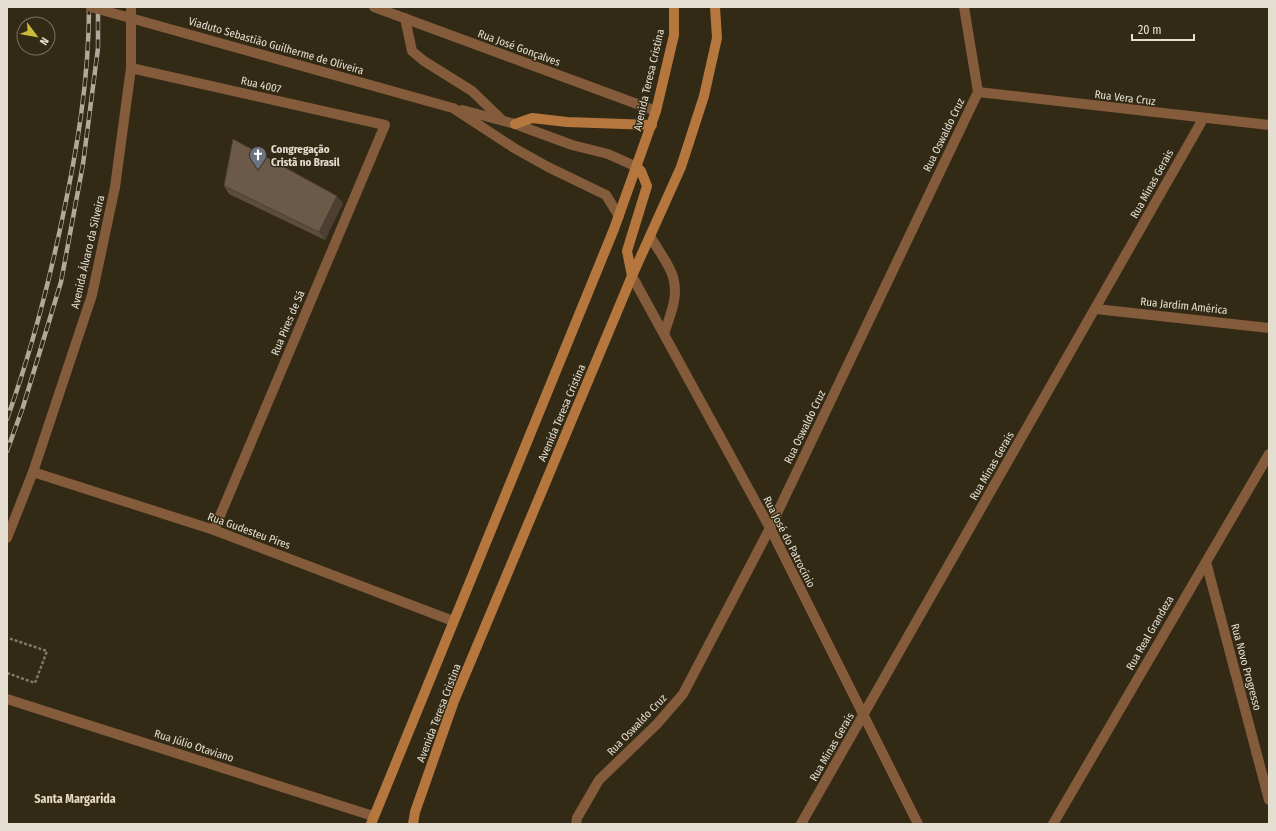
<svg xmlns="http://www.w3.org/2000/svg" width="1276" height="831" font-family="'Fira Sans Condensed',sans-serif">
<rect width="100%" height="100%" fill="#332a15"/>
<g fill="none" stroke-linecap="round" stroke-linejoin="round">
<polyline stroke="#807967" stroke-width="2.5" stroke-dasharray="3 2" stroke-linecap="butt" points="7,673 35,683 47,651 8,638"/>
<path stroke="#845c3b" stroke-width="10" d="M650,236C656,247 670,265 673,277C679,297 670,315 664,334"/>
<g stroke="#845c3b" stroke-width="10">
<polyline points="374,7 656,111"/>
<polyline points="131,68 385,125 214,530"/>
<polyline points="978,92 1269,125"/>
<polyline points="632,276 770,528 918,824"/>
<polyline points="1096,309 1269,328"/>
<polyline points="33,472 214,530 453,621"/>
<polyline points="7,538 33,472 92,295 115,187 131,68 131,7"/>
<polyline points="1206,562 1269,800"/>
<polyline points="7,699 373,816"/>
<polyline points="576,824 577,818 599,780 657,724 683,694 770,528 978,92 964,7"/>
<polyline points="801,824 1203,119"/>
<polyline points="1053,824 1269,454"/>
</g>
<g stroke="#845c3b" stroke-width="10">
<polyline points="405,18 412,51 424,61 472,91 501,119"/>
<polyline points="453,108 514,148 548,167 606,195 619,216"/>
<polyline points="462,110 515,124 572,145 608,154 637,167"/>
</g>
<g stroke="#b6773e" stroke-width="10">
<polyline points="515,124 532,118 567,122 652,125"/>
<polyline points="632,276 627,251 647,186 641,171 637,167"/>
<polyline points="371,824 614,229 656,111 674,35 674,7"/>
<polyline points="413,824 415,812 454,701 632,276 681,167 704,96 717,38 715,7"/>
</g>
<defs>
<g id="rail">
<path d="M7,419C30,355 48,287 62,220C77,150 89,79 89,7"/>
<polyline points="7,451 23,407 61,282 83,164 98,48 98,7"/>
</g>
</defs>
<use href="#rail" stroke="#b0a99a" stroke-width="4.5"/>
<use href="#rail" stroke="#332a15" stroke-width="3" stroke-dasharray="9" stroke-linecap="butt"/>
<polyline stroke="#845c3b" stroke-width="10" points="91,7 449,107"/>
</g>
<polygon fill="#5d4d3e" points="224,186 343,203 325,240 229,194"/>
<polygon fill="#4c3f32" points="337,196 343,203 325,240 319,232"/>
<polygon fill="#6c5a48" stroke="#4c3f32" points="233,139 337,196 319,232 224,186"/>
<defs>
<symbol id="church-pin" viewBox="-11 -11 22 30"><path d="M0 17L-7.5 6A9.5 9.5 0 1 1 7.5 6Z" fill="#6b7280" stroke="#332a15"/><path d="M-1.2-6h2.4v3.5h3.3v2.4h-3.3V6h-2.4V-.1h-3.3v-2.4h3.3Z" fill="#fff"/></symbol>
</defs>
<g fill-rule="evenodd">
<use href="#church-pin" x="248" y="145" width="20" height="27"/>
</g>
<g text-anchor="middle" dominant-baseline="central" stroke-width="3" stroke-linejoin="round" paint-order="stroke">
<g font-size="11" fill="#e4ded1" stroke="#332a15">
<text transform="translate(276 46) rotate(16)">Viaduto Sebastião Guilherme de Oliveira</text>
<text transform="translate(519 48) rotate(20)">Rua José Gonçalves</text>
<text transform="translate(649 80) rotate(-77)">Avenida Teresa Cristina</text>
<text transform="translate(261 85) rotate(13)">Rua 4007</text>
<text transform="translate(1125 98) rotate(7)">Rua Vera Cruz</text>
<text transform="translate(944 135) rotate(-64)">Rua Oswaldo Cruz</text>
<text transform="translate(1152 184) rotate(-61)">Rua Minas Gerais</text>
<text transform="translate(88 252) rotate(-77)">Avenida Álvaro da Silveira</text>
<text transform="translate(1184 306) rotate(6)">Rua Jardim América</text>
<text transform="translate(288 323) rotate(-67)">Rua Pires de Sá</text>
<text transform="translate(562 413) rotate(-67)">Avenida Teresa Cristina</text>
<text transform="translate(805 427) rotate(-64)">Rua Oswaldo Cruz</text>
<text transform="translate(992 466) rotate(-60)">Rua Minas Gerais</text>
<text transform="translate(249 531) rotate(20)">Rua Gudesteu Pires</text>
<text transform="translate(789 542) rotate(63)">Rua José do Patrocínio</text>
<text transform="translate(1150 633) rotate(-60)">Rua Real Grandeza</text>
<text transform="translate(1246 667) rotate(75)">Rua Novo Progresso</text>
<text transform="translate(439 713) rotate(-69)">Avenida Teresa Cristina</text>
<text transform="translate(637 725) rotate(-46)">Rua Oswaldo Cruz</text>
<text transform="translate(194 746) rotate(18)">Rua Júlio Otaviano</text>
<text transform="translate(832 747) rotate(-60)">Rua Minas Gerais</text>
</g>
<g font-size="11" font-weight="bold" fill="#e4ded1" stroke="#332a15" text-anchor="start">
<text x="271" y="149">Congregação<tspan x="271" dy="13">Cristã no Brasil</tspan></text>
</g>
<g font-size="12" font-weight="bold" fill="#e5d9bf" stroke="#332a15">
<text x="75" y="799">Santa Margarida</text>
</g>
</g>
<rect width="1276" height="831" fill="none" stroke="#e4ded1" stroke-width="16"/>
<g transform="translate(36 36) rotate(122)"><circle r="19" fill="#332a15" stroke="#7a7260"/>
<path d="M0-3L7 15L0 10L-7 15Z" fill="#c9ba3a"/>
<text y="-6" font-size="11" font-weight="bold" text-anchor="middle" fill="#e4ded1">N</text>
</g>
<path d="M1132 34v6h62v-6" fill="none" stroke="#e4ded1" stroke-width="2"/>
<text x="1138" y="34" font-size="12" fill="#e4ded1" stroke="#332a15" stroke-width="3" paint-order="stroke">20 m</text>
</svg>
